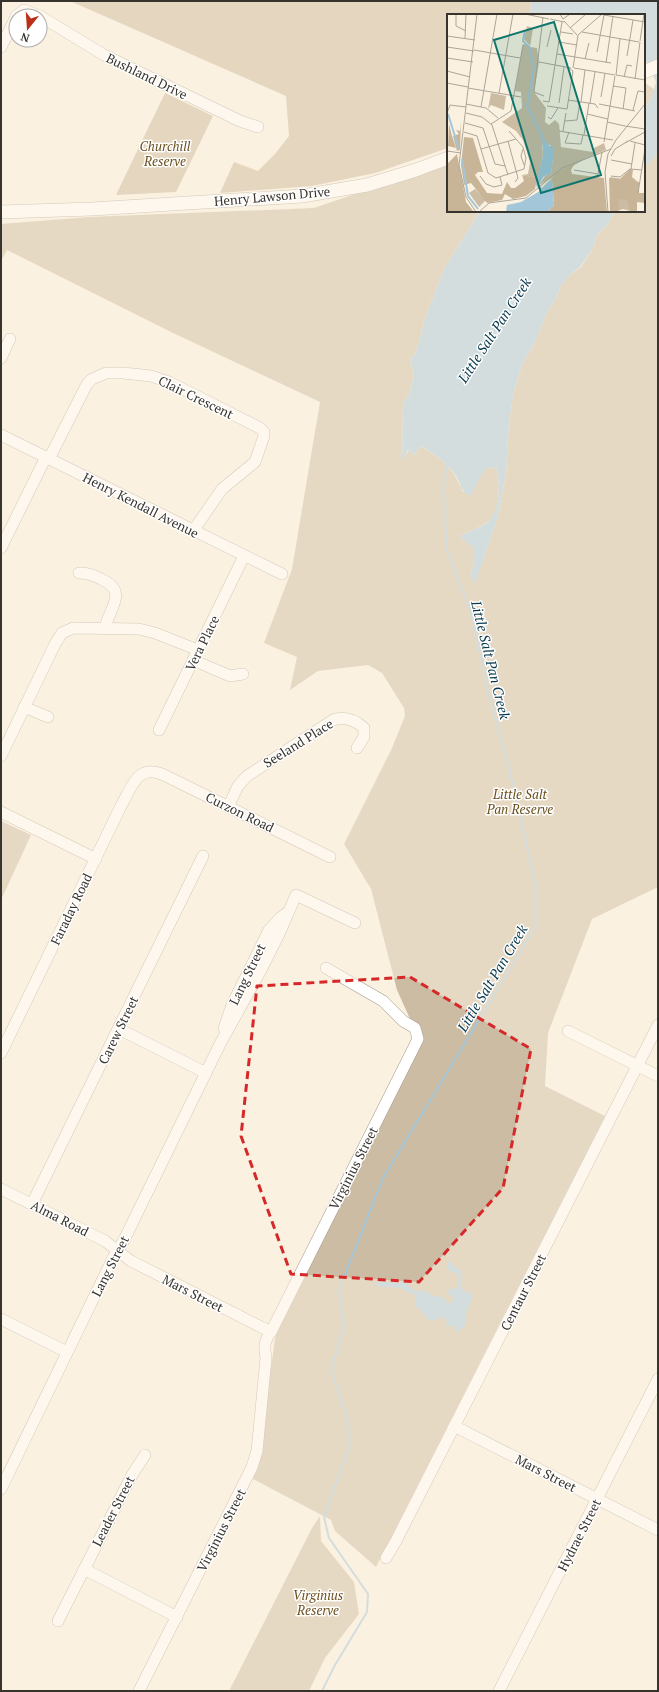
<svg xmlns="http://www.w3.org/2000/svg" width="659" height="1692" font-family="'PT Serif',serif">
<rect width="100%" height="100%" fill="#fbf1e0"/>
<g fill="#ccbca3">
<polygon points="644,82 655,90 651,99 644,110"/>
<path d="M658,151V887L592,919L548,1033L545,1086L605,1116L376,1567L335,1531L331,1520L253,1479L257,1468L276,1332L420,1041L397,990L371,889L344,844L392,748L405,716L404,708L382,673L368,665L318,671L290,690L297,657L264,643L292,569L320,402L171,332L7,250L1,261V224L89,217L314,208L448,162V211H480L444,269L426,316L416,352L410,360L414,375L409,395L403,403L402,460L409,450L414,455L421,446C442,459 453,467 463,492L485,469L496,467C500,484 501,507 489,521C486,525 465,533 460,536L474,549V563L470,575L475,583L497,520L506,473L509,422L514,391L522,365L535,342L547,312L557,297L560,287L571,274L581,267L593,248L597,235L608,224L615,211H644V167L653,159Z"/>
<polygon points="1,821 31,835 1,900"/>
<polygon points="320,1516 321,1541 354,1582 359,1614 325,1658 309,1691 229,1691 312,1528"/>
</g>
<g fill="#c8b597">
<polygon points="70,1 531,1 530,15 448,15 448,148 375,173 312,186 220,193 234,162 258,171 275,154 289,136 286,96"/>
<polygon points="165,93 213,116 176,192 116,195"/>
</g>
<g fill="#a4c6d9">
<polygon points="531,1 658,1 658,151 653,159 644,167 644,110 651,99 656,82 644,57 644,15 530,15"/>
<path d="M480,211H615L608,224L597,235L593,248L580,267L571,274L560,287L557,297L547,312L535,342L522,365L514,391L509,422L506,473L497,520L475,584L470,575L474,563V549L460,536C465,533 486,525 488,522C501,508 500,484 496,467L485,469L470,496C459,490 462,485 456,476C446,462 436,455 421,446L414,455L408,450L402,461L403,403L409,395L414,375L410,360L416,352L426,316L444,269Z"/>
<path d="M447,1261H450L453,1266L462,1271L461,1285L463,1291L472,1293C472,1306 464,1309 466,1325L458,1332L455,1331V1327L446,1325L447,1321L444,1318C439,1317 434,1322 428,1320L425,1315L416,1306L415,1295L400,1288L397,1289C389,1285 383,1289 376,1285L377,1282L379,1281L397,1283L405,1281C413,1292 414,1291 427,1291L431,1295L445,1298L447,1303H451L454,1297L448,1294L449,1288H452L453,1290L458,1288L459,1277L456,1273L449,1271L447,1265Z"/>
</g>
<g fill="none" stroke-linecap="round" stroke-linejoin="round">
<polyline stroke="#a4c6d9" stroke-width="2" points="322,1691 335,1665 367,1612 368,1594 329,1538 324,1517 349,1448 347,1418 331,1369 344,1327 339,1290 383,1178 536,926 535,883 510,772 486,683 472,616 447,550 443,489 447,464"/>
<defs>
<g id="minor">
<polyline points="16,16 24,10 40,16"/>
<polyline points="40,16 104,55 240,121 258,127"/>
<polyline points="1,47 16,17"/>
<polyline points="1,358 10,339"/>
<polyline points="1,435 282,574"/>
<polyline points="49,459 87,384 92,379 106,373 123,373 151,376 169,382 260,428 264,432 264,436 255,462 222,489 193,531"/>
<polyline points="1,548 46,457"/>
<path d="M79,573C89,573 95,576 103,580C128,592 109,609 105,628"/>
<polyline points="193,660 230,676 243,674"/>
<polyline points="24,707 48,717"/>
<polyline points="159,730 244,556"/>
<polyline points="1,756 55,644 62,633 73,628 139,629 155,633 198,650"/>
<path d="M228,807L238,786L247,776L333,720C344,716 355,720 364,728V737L357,748"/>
<polyline points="1,812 96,859"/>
<polyline points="224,1028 232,1005 269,930 280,918 287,913"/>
<polyline points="119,1029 206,1073"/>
<polyline points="568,1031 658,1076"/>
<path d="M1,1053L121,806C132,787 137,763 164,775L330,857"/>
<polyline points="1,1189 105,1241 131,1261 271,1332"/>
<polyline points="32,1204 203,856"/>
<polyline points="1,1319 67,1352"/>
<polyline points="454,1426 658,1530"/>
<polyline points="1,1489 114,1256 123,1242 220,1044 261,970 279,934 296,895 355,923"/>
<polyline points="386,1558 396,1541 658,1025"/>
<polyline points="84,1569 177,1617"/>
<polyline points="58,1621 132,1475 145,1455"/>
<path d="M139,1691L252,1467L257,1451L266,1358C264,1348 264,1340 271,1332L418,1039L415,1028L403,1021L383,1001L326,968"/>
<polyline points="499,1691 658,1379"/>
</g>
<g id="major">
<polyline points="644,72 658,66"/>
<polyline points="1,212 92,209 302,196 367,185 416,170 448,158"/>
</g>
</defs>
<use href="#minor" stroke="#a59b8b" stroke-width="12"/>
<use href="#major" stroke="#a59b8b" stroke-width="14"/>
<use href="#minor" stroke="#fff" stroke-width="11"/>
<use href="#major" stroke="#fff" stroke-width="13"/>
</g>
<path d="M0 0H659V1692H0ZM410,977L531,1049L503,1188L419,1282L291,1274L241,1136L257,986Z" fill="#fbf1e0" fill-opacity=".55" fill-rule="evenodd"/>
<path fill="none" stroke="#d62828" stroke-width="3" stroke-dasharray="8 5" stroke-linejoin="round" d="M410,977L531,1049L503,1188L419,1282L291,1274L241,1136L257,986Z"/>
<g text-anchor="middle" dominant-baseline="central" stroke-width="3" stroke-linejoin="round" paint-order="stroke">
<g font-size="13" fill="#37332d" stroke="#fff">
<text transform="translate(147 76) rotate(26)">Bushland Drive</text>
<text transform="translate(272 196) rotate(-5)">Henry Lawson Drive</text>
<text transform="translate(196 397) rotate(26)">Clair Crescent</text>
<text transform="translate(141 505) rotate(27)">Henry Kendall Avenue</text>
<text transform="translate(202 643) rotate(-64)">Vera Place</text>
<text transform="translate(298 743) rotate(-32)">Seeland Place</text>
<text transform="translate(240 812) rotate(26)">Curzon Road</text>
<text transform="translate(71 909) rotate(-64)">Faraday Road</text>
<text transform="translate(247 974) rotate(-64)">Lang Street</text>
<text transform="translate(118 1030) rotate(-64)">Carew Street</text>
<text transform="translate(353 1168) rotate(-63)">Virginius Street</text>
<text transform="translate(60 1218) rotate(27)">Alma Road</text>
<text transform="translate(110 1266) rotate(-63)">Lang Street</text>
<text transform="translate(523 1292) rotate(-63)">Centaur Street</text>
<text transform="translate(193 1293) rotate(27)">Mars Street</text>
<text transform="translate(546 1473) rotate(27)">Mars Street</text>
<text transform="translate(113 1511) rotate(-63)">Leader Street</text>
<text transform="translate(221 1530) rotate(-63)">Virginius Street</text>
<text transform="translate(579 1535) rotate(-63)">Hydrae Street</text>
</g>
<g font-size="13" font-style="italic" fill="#6b4f1d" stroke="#fff">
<text x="165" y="146">Churchill<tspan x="165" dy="15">Reserve</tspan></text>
<text x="520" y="794">Little Salt<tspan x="520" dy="15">Pan Reserve</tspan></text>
<text x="318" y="1595">Virginius<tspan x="318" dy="15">Reserve</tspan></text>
</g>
<g font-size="14" font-style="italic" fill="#07384c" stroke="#fff">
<text transform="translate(494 330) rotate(-57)">Little Salt Pan Creek</text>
<text transform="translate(491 660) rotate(76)">Little Salt Pan Creek</text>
<text transform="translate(492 978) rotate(-59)">Little Salt Pan Creek</text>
</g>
</g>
<g transform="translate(447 14)">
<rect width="198" height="198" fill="#fbf1e0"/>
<path d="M80,12L86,14L83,33L90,34L92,48L87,78L99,94L98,108L102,111L108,106L112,110L114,133L146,138L147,134L157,129L159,136L140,144L92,171L98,162L104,159L106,144L105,131H95L96,142L89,174L88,164L75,161L81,160L83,148L76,126L69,117L55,108L75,94L74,78L68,77L76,30L83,32L77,25ZM44,79L59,82L57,96L44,91L41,95ZM163,163L192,168L187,198L176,195L168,198L169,189ZM28,175L39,186L32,193L22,179Z" fill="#ccbca3"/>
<path d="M14,107L13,136L10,137L6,122L12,120L9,116L13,117ZM2,110L5,122L9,134L1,132ZM17,123L26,124L36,158H31L28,161L40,179L55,180L60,168L64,174H68L77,167L75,161L90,164L88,175L79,182L66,185L58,180L55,186L40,189L24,169L17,171L14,151ZM10,140L19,188L27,198H0V150ZM128,149L124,156L125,160L157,164L160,198H100L107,191L105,166L95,174L111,158ZM183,155L186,156L185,163L192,169V179H198V189L190,188V198H183L180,186L172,185L171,198H163L162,164L173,165Z" fill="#c8b597"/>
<path d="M95,121L97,125L96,132L97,129L103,132L105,130L107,139L104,159L96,163L92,171L95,174L105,165L107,191L100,198H59L60,191L74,188L93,177L89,171L96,142Z" fill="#a4c6d9"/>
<path fill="none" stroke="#a4c6d9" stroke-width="2" d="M78,16L76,27L82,33L87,54L80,92L100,132M1,100L12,135M15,145L21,182L31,195"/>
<path fill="none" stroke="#ada598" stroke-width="1" d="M9,0V12L19,17M78,0L102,5M113,0L116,5L123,0M96,3L87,78L97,82M103,5L117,8M117,7L130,21M123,14L139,0M114,18L126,20M135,18L192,28M0,22L28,26M18,24L19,0M193,27L197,0M112,28L130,31M0,33L27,37M100,33L104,16M27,36L73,44M150,38L157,1L198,8M110,40L164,49M180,42L186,6M0,44L26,48M138,45L142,29M92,48L124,54M159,49L166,2M126,54L131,21L155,0M127,54L168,61M0,57L23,63M169,61L173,25M169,61L198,66M177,63L180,51L185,52M188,65L193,28M0,69L21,73M166,72L179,74L176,95M21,74L74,83M52,79L66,0M154,83L158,59M121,86L148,90L151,94M96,87L102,88L115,8M134,88L138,56M112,89L117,53M143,89L148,58M19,90L39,94L51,104M152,90L188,97M100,92L120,95L126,57L122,54M34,93L50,0M186,96L191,77L198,78M0,99L3,91L19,93M19,99L35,103L45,111L61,161M140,100L161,105M101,103L104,105L111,94M118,107L130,106L133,88M160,108L178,112M18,109L36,114L48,150L58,152M44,110L64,97L76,31M178,112L198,115M112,117L166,126M116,117L119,99M17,118L30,122L41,159L49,164L77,155L79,144L76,133L62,117M122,118L118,129L134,130L136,121M137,121L142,89M61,127L71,164L68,168M183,127L198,131M157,128L168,62M178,129L198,118M34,135L69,125M76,135L74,142L77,151M0,137L14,139M164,142L168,135L181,127M164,146L185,150M184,155L188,129M127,156L151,160L155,138M33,162L39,170L47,173L55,171L53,163M164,162L173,163L183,155L195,156M191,179L198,135M29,198L19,183L12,151L30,0M32,198L42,189L79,184L115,154L164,135M161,198L158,158L161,140L169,126L198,90"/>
<path fill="#0f766e" fill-opacity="0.15" stroke="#0f766e" stroke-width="2" d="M107,8L154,161L94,179L47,26Z"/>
<rect width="198" height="198" fill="none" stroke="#37332d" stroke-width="2"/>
</g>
<rect width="659" height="1692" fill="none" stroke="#37332d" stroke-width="4"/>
<g transform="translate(28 28) rotate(197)"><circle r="19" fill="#ffffff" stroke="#afadab"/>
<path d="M0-3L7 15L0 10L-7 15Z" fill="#bc3019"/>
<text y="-6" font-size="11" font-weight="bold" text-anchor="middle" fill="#37332d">N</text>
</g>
</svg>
